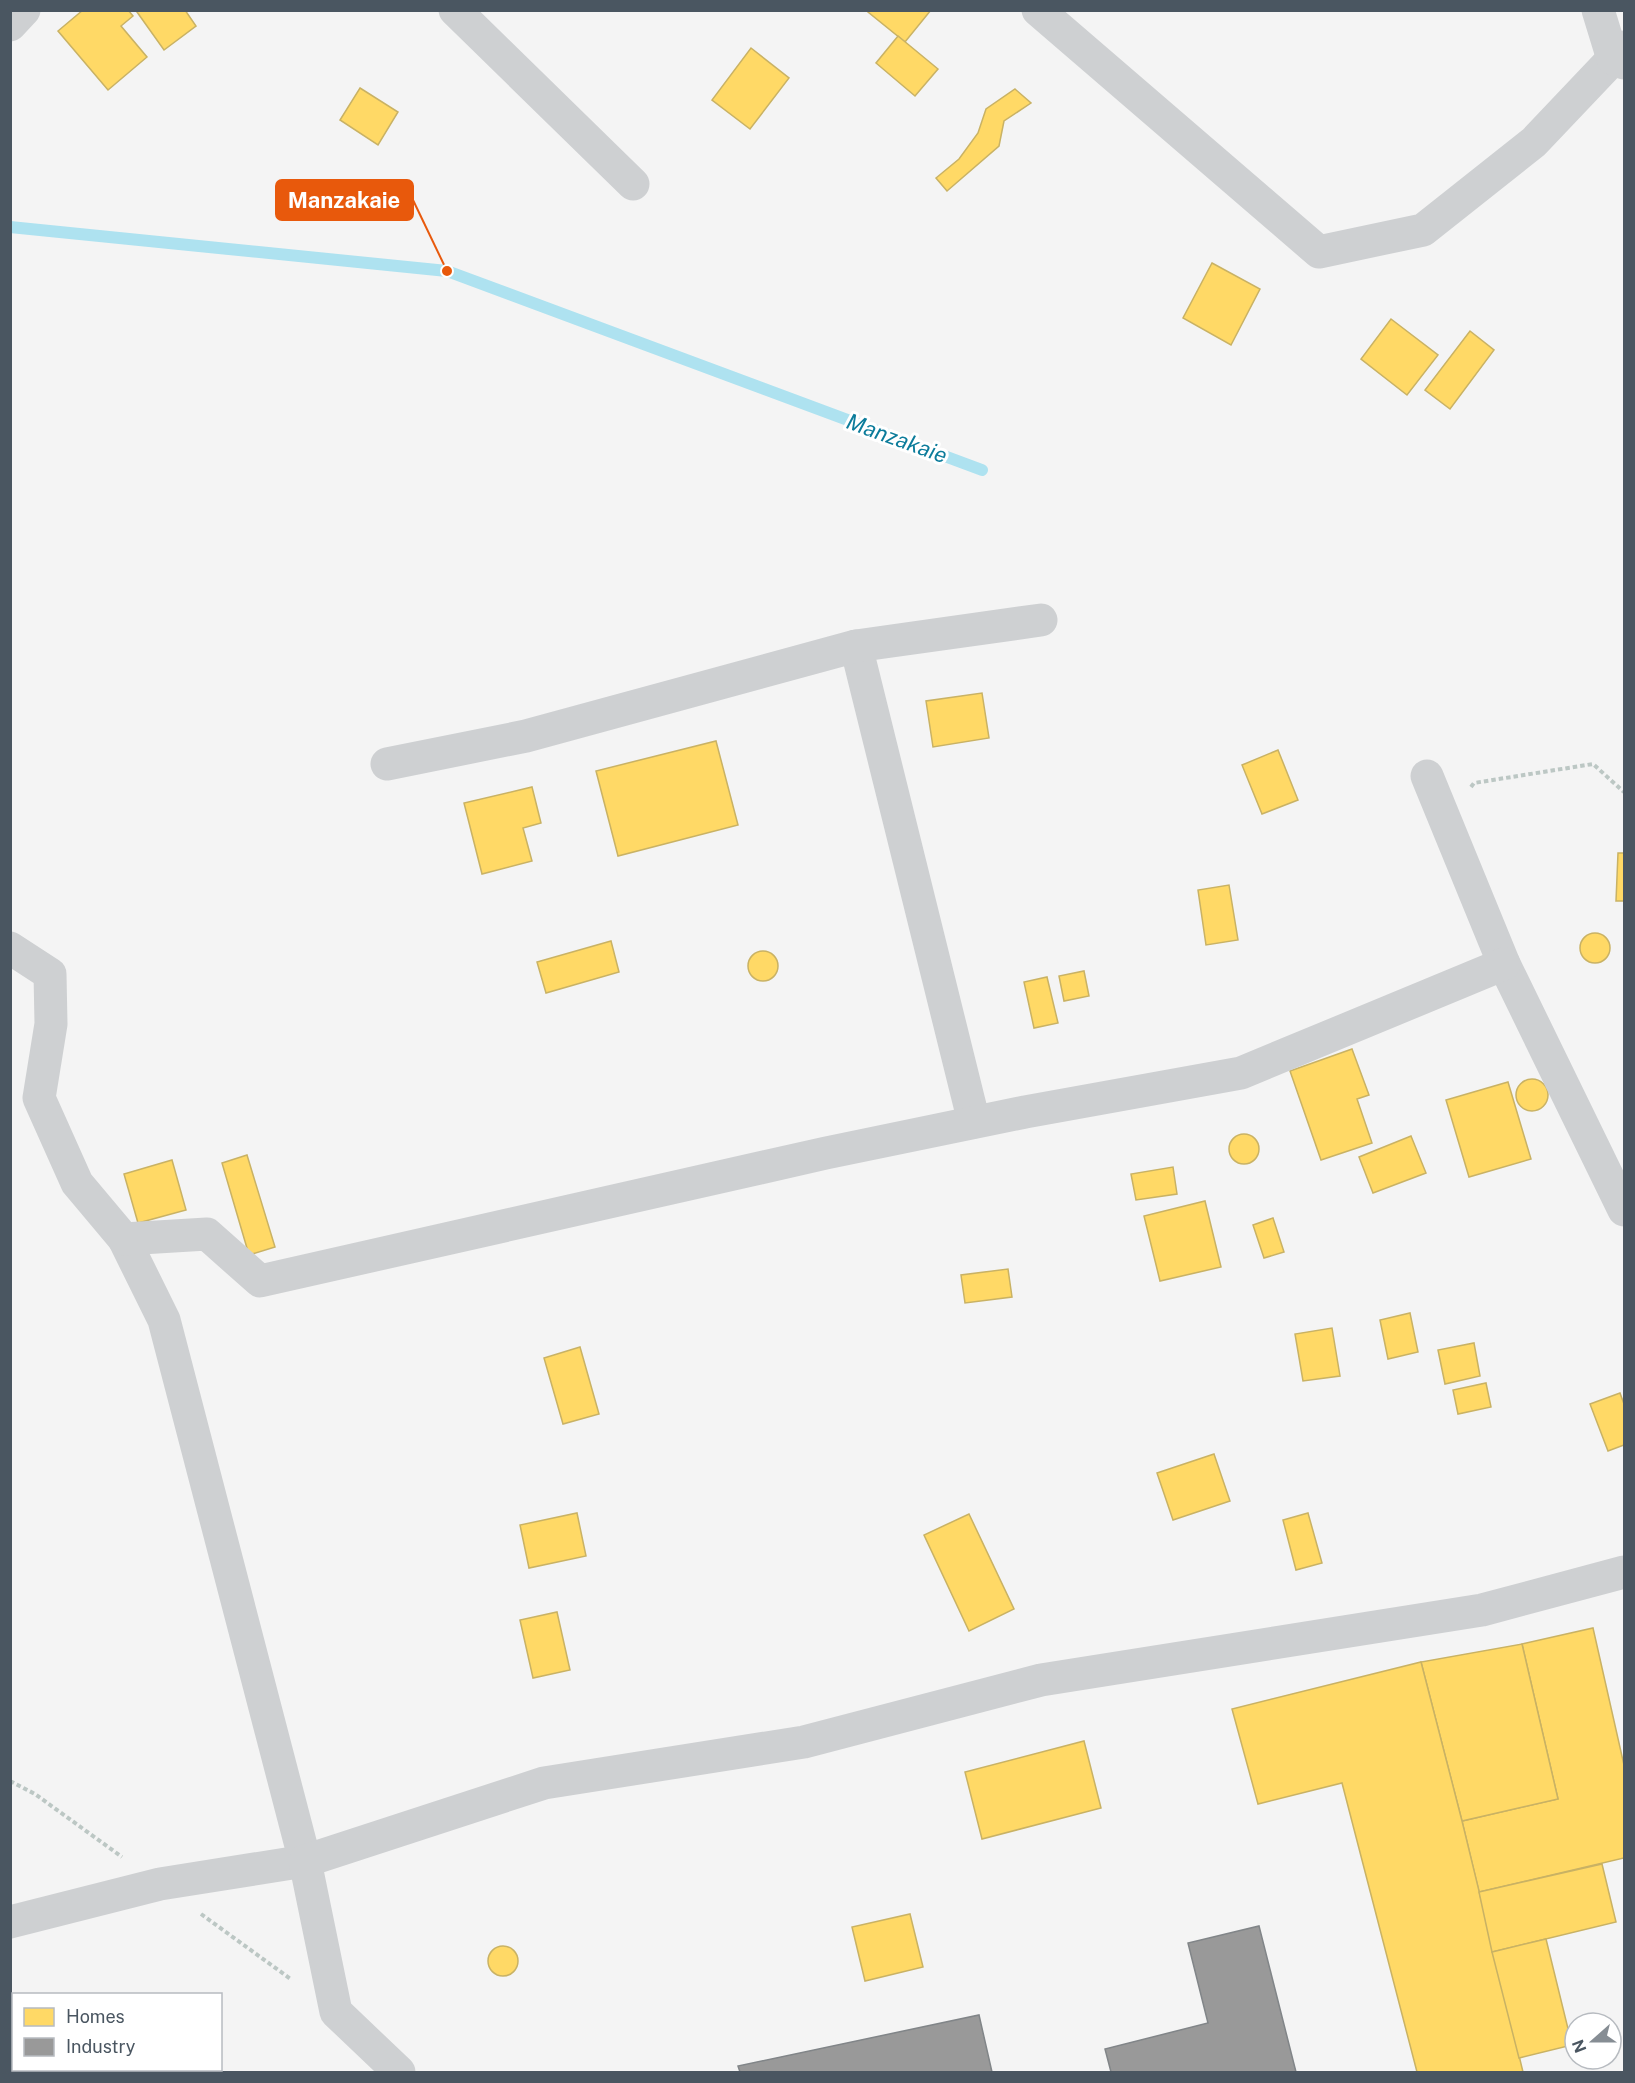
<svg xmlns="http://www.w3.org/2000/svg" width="1635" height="2083" font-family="'Public Sans',sans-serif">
<rect width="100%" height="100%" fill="#f4f4f4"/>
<g fill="#ffd966" stroke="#c9b264" stroke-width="1.5">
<polygon points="83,10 128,10 133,16 121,26 147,57 108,90 58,31"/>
<polygon points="139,10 185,10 196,26 164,50 137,12"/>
<polygon points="869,10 931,10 905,42 868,12"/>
<polygon points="898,36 938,69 915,96 876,63"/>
<polygon points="751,48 789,78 750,129 712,100"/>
<polygon points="360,88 398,112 378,145 340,120"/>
<polygon points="1015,89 1031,103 1004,121 999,146 947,191 936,178 959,159 978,133 986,109"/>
<polygon points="1212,263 1260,289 1231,345 1183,318"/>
<polygon points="1391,319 1438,355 1407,395 1361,359"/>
<polygon points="1470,331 1494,350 1450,409 1425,390"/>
<polygon points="982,693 989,738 933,747 926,701"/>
<polygon points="716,741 738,825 618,856 596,771"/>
<polygon points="1278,750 1298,800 1262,814 1242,765"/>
<polygon points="532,787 541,823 523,828 532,861 482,874 464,803"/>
<polygon points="1618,853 1624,853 1624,901 1616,901"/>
<polygon points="1229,885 1238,940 1206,945 1198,890"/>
<circle cx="1595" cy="948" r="15"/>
<polygon points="611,941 619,972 546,993 537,962"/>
<circle cx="763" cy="966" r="15"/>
<polygon points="1084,971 1089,996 1064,1001 1059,976"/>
<polygon points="1047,977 1058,1023 1034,1028 1024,982"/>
<polygon points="1352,1049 1369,1095 1357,1099 1372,1143 1321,1160 1290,1071"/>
<circle cx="1532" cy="1095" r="16"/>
<polygon points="1508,1082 1531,1159 1469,1177 1446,1100"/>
<circle cx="1244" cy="1149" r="15"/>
<polygon points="1411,1136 1426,1173 1373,1193 1359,1157"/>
<polygon points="247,1155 275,1247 249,1255 222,1163"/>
<polygon points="172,1160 186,1210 138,1223 124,1174"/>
<polygon points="1173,1167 1177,1194 1136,1200 1131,1174"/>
<polygon points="1205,1201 1221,1267 1160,1281 1144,1216"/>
<polygon points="1273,1218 1284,1252 1264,1258 1253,1225"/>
<polygon points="1008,1269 1012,1297 965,1303 961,1275"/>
<polygon points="1410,1313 1418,1352 1388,1359 1380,1320"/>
<polygon points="1332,1328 1340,1376 1303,1381 1295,1334"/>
<polygon points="1474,1343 1480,1376 1445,1384 1438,1350"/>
<polygon points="580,1347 599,1414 563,1424 544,1358"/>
<polygon points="1486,1383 1491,1407 1458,1414 1453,1390"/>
<polygon points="1620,1393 1624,1404 1624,1445 1608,1451 1590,1404"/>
<polygon points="1214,1454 1230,1501 1173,1520 1157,1473"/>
<polygon points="577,1513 586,1556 529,1568 520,1525"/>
<polygon points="1308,1513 1322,1563 1296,1570 1283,1520"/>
<polygon points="969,1514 1014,1609 969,1631 924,1535"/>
<polygon points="557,1612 570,1670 533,1678 520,1620"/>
<polygon points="1593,1628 1624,1765 1624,1858 1479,1892 1462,1821 1558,1799 1522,1644"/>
<polygon points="1522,1644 1558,1799 1462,1821 1421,1662"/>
<polygon points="1421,1662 1462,1821 1523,2072 1417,2072 1342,1783 1258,1804 1232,1709"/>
<polygon points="1084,1741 1101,1808 982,1839 965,1772"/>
<polygon points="1602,1864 1616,1922 1492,1952 1479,1892"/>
<polygon points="910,1914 923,1967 865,1981 852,1927"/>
<polygon points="1546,1939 1572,2045 1519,2058 1492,1952"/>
<circle cx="503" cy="1961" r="15"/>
</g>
<g fill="#999" stroke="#818588" stroke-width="1.5">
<polygon points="1259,1926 1296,2072 1111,2072 1105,2049 1208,2023 1188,1943"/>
<polygon points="979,2015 992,2072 740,2072 738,2066"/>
</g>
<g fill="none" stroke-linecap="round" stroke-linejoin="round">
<polyline stroke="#aee2f0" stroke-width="12" points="10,227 447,271 982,470"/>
<g stroke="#bcc7c4" stroke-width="4" stroke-dasharray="4.5 3" stroke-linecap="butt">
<polyline points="1471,787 1474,783 1593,764 1624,792"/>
<polyline points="10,1781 35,1794 122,1857"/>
<polyline points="201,1914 292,1980"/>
</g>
<g stroke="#ced0d2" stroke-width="33">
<polyline points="455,10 633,184"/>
<polyline points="1038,10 1319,252 1423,230 1534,142 1624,47"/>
<polyline points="1598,10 1613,59 1624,63"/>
<polyline points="10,25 24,10"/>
<polyline points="856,646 974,1122"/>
<polyline points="387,764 526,736 856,646 1041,620"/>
<polyline points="1427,776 1504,964 1624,1210"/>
<polyline points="10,948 50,974 51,1024 39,1098 77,1183 124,1239 164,1320 305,1861 160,1884 10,1922"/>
<polyline points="124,1239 207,1234 260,1281 826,1153 1025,1112 1241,1073 1504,964"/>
<polyline points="399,2072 336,2012 305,1861 544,1783 804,1742 1041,1680 1482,1610 1624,1572"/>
</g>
</g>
<g text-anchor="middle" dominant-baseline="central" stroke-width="6" stroke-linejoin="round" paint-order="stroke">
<g font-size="22" font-style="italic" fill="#0c7c9b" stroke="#fff">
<text transform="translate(897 438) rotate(20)">Manzakaie</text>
</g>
</g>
<path fill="none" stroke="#e8590c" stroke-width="2" d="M447 271L413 200"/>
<circle fill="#e8590c" stroke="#fff" stroke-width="2" cx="447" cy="271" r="6"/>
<rect fill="#e8590c" stroke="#e8590c" stroke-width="2" x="276" y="180" width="137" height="40" rx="6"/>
<g font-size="22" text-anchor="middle" font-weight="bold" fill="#fff">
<text x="344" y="208">Manzakaie</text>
</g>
<rect width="1635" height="2083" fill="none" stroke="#4a5661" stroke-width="24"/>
<rect x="12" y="1993" width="210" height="78" fill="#ffffff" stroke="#b7bbc0" stroke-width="1.5"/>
<rect x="24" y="2008" width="30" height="18" fill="#ffd966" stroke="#b7bbc0" stroke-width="1.5"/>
<text x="66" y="2023" font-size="18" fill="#4a5661">Homes</text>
<rect x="24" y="2038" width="30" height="18" fill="#999999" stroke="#b7bbc0" stroke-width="1.5"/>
<text x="66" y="2053" font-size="18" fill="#4a5661">Industry</text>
<g transform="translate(1593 2041) rotate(249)"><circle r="28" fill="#ffffff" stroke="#b7bbc0" stroke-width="1.5"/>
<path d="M0-4.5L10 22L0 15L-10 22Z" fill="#868d94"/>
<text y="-9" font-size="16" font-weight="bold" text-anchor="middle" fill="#4a5661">N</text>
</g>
</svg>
